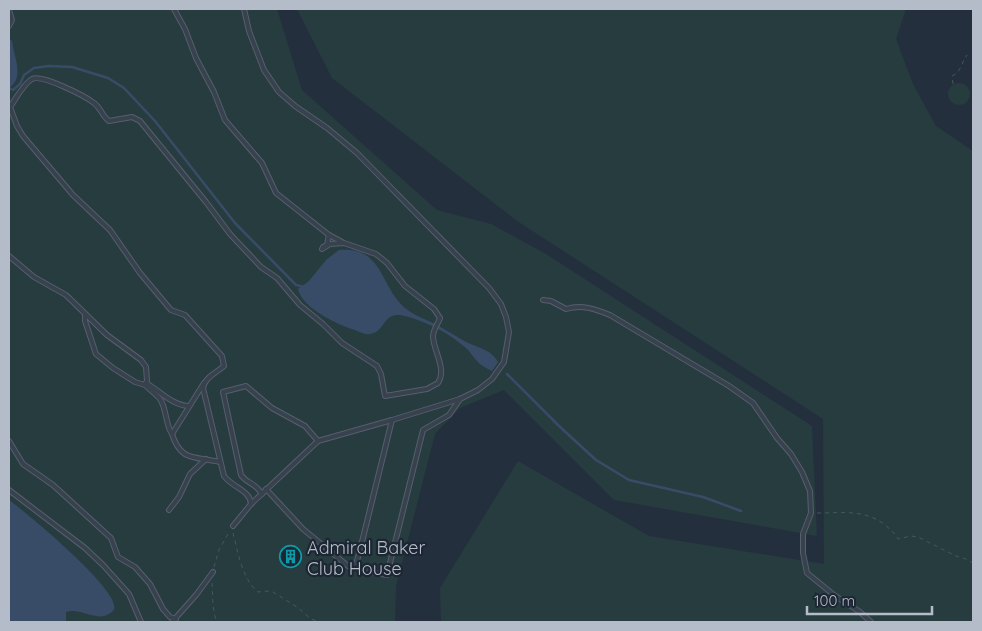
<svg xmlns="http://www.w3.org/2000/svg" width="982" height="631" font-family="Quicksand,sans-serif">
<rect width="100%" height="100%" fill="#242f3e"/>
<g fill="#263c3f">
<polygon points="9,9 277,9 302,90 437,210 491,224 546,254 812,426 817,536 614,500 504,390 460,408 435,434 396,586 395,622 9,622"/>
<polygon points="297,9 906,9 896,39 913,84 936,126 973,151 973,622 441,622 440,588 518,461 649,536 824,564 823,419 517,221 332,78"/>
<circle cx="959" cy="94" r="11"/>
</g>
<g fill="#394c67">
<path d="M9,39L12,41C14,57 25,78 9,88Z"/>
<path d="M339,250C385,245 380,292 409,311C416,316 425,319 433,323C445,329 455,336 466,342C478,348 491,349 498,362L492,371C486,368 480,365 476,360C472,356 470,351 466,348C450,334 429,323 409,317C381,308 388,331 370,334C365,335 360,332 355,330C338,325 302,308 298,289L309,281L326,260Z"/>
<path d="M9,500C23,510 128,596 113,611C98,625 83,607 66,612V622H9Z"/>
</g>
<g fill="none" stroke-linecap="round" stroke-linejoin="round">
<g stroke="#394c67" stroke-width="2.5">
<polyline points="9,88 13,90 20,84 24,75 34,68 49,66 72,67 108,78 124,88 155,121 235,223 296,285 304,287"/>
<polyline points="507,374 559,426 596,460 629,480 703,497 741,511"/>
</g>
<defs>
<g id="lane">
<path d="M174,9L185,29L196,58L214,92L225,120L262,163L276,193L329,235L327,245L323,247L322,249L330,244L344,243L376,254L387,263L405,286L434,309L440,318C438,324 433,329 433,337C434,352 447,369 438,383L427,389L385,396L381,374L377,366L342,343L323,324L300,305L277,278L261,267L230,234L206,202L140,121L132,117L109,121C102,116 101,108 94,103C85,96 42,74 32,79C23,84 16,99 10,107L17,126L23,136L73,195L110,230L140,273L171,310L185,315L222,356L224,366C216,373 205,377 203,388L224,476C233,488 250,490 251,504"/>
<polyline points="9,10 12,20 9,26"/>
<polyline points="329,235 342,242"/>
<polyline points="9,256 34,277 66,295 107,335 141,360 146,367 147,381 145,385 135,382 113,368 96,354 85,321 85,315"/>
<path d="M543,300L551,301L566,309C582,304 595,309 610,315L729,386L753,403L777,438L791,454L802,472L810,491L811,513L803,534V553L807,573L834,595L860,612L871,622"/>
<path d="M146,383C160,391 172,405 188,406"/>
<path d="M145,385C150,390 156,394 160,399C167,409 165,424 172,434L204,383"/>
<path d="M172,434C181,462 194,456 220,462"/>
<polyline points="9,441 23,464 53,485 111,538 118,557 135,567 150,584 163,609 170,617 176,619"/>
<polyline points="266,489 303,529 348,566 353,567 356,564 360,550 392,420"/>
<polyline points="9,490 85,548 103,565 129,594 141,622"/>
<path d="M262,494C255,482 247,484 241,475L223,392L246,386L272,408L305,426L318,441"/>
<polyline points="169,510 179,497 190,474 206,459"/>
<polyline points="233,526 251,504 318,441 392,420 460,399 478,390 492,379 504,362 509,332 506,317 501,304 489,288 357,153 327,128 295,106 279,92 264,70 249,31 244,9"/>
<path d="M356,564C366,572 375,573 387,575L423,430L449,415L460,399"/>
<polyline points="172,622 196,595 213,572"/>
</g>
</defs>
<use href="#lane" stroke="#565f6c" stroke-width="6"/>
<g stroke="#44595c" stroke-width="1" stroke-dasharray="4 4" stroke-linecap="butt">
<path d="M953,84L952,76C962,71 961,63 967,55"/>
<path d="M817,513C842,513 865,509 885,525C891,530 895,533 898,539L911,536L918,537L956,556L969,560L973,564"/>
<path d="M233,533C238,552 242,579 258,592L269,591L273,592L297,607L311,619L320,622"/>
<polyline points="214,567 219,550 229,532"/>
<polyline points="212,583 213,605 216,622"/>
</g>
<use href="#lane" stroke="#38414e" stroke-width="4"/>
</g>
<defs>
<symbol id="building-ring" viewBox="-11 -11 22 22"><circle r="9.5" fill="#1d2633" stroke="#0f9aa8" stroke-width="1.5"/><path d="M-4-6H4V6H1V3H-1V6H-4ZM-2.5-4.3h1.7v1.8h-1.7ZM.8-4.3h1.7v1.8H.8ZM-2.5-1h1.7V.8h-1.7ZM.8-1h1.7V.8H.8Z" fill="#0f9aa8"/></symbol>
</defs>
<g fill-rule="evenodd">
<use href="#building-ring" x="278" y="544" width="25" height="25"/>
</g>
<g text-anchor="middle" dominant-baseline="central" stroke-width="4.5" stroke-linejoin="round" paint-order="stroke">
<g font-size="18" fill="#b4bcc9" stroke="#1d2633" text-anchor="start">
<text x="307" y="547">Admiral Baker<tspan x="307" dy="21">Club House</tspan></text>
</g>
</g>
<rect width="982" height="631" fill="none" stroke="#b4bcc9" stroke-width="20"/>
<path d="M807 606v8h125v-8" fill="none" stroke="#b4bcc9" stroke-width="2.5"/>
<text x="814" y="606" font-size="15" fill="#b4bcc9" stroke="#1d2633" stroke-width="4" paint-order="stroke">100 m</text>
</svg>
